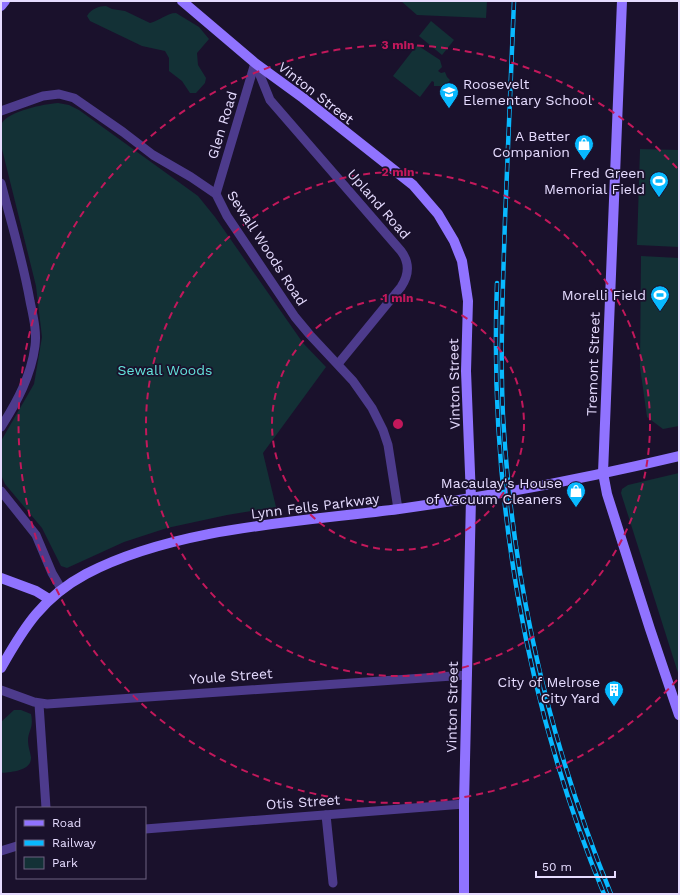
<svg xmlns="http://www.w3.org/2000/svg" width="680" height="895" font-family="'Work Sans',sans-serif">
<rect width="100%" height="100%" fill="#1a112c"/>
<g fill="#133136">
<polygon points="401,1 487,1 486,18 417,15"/>
<path d="M106,6L112,9L125,11L150,23C159,21 167,13 176,13L199,27L209,39L197,53L198,65L206,78L205,83L196,93H190L182,81L169,71V58L165,51L142,46L90,21L87,16C91,9 99,6 106,6Z"/>
<polygon points="431,21 454,40 442,55 419,36"/>
<polygon points="417,45 440,60 442,67 438,71 441,73 445,72 447,77 450,80 443,89 440,86 434,86 434,82 432,81 420,97 393,76"/>
<path d="M58,103L69,105L79,110L198,196L215,217L303,343L326,367L263,453L276,507L227,515L167,528L124,542L67,568L61,566L42,528L5,484L1,475V441L34,384L42,337L36,286L1,145C1,139 0,128 2,123C9,111 44,104 58,103Z"/>
<polygon points="640,149 679,150 679,247 637,245"/>
<polygon points="641,256 679,258 679,426 663,429 647,417 640,367"/>
<polygon points="679,473 679,676 621,493 622,489 628,485"/>
<path d="M14,710H21L31,714C34,729 28,730 28,741C28,746 30,752 31,757C32,771 11,772 1,773V722Z"/>
</g>
<g fill="none" stroke-linecap="round" stroke-linejoin="round">
<g stroke="#4d3b8c" stroke-width="9">
<path d="M255,63L270,100L401,251C410,263 409,275 401,287L338,364"/>
<polyline points="1,111 43,96 59,94 74,98 123,132 153,155 191,177 216,194 227,216 295,317 310,335 353,381 372,408 383,430 388,445 398,509"/>
<path d="M1,183C11,222 23,261 30,301C33,316 37,331 35,346C31,376 17,402 1,427"/>
<polyline points="216,194 255,63"/>
<polyline points="1,491 36,535 52,573 62,590"/>
<polyline points="1,690 34,702 47,704 467,675"/>
<polyline points="39,704 46,808"/>
<polyline points="326,815 333,883"/>
<polyline points="145,829 464,804"/>
<polyline points="1,851 17,846"/>
</g>
<g stroke="#9073ff" stroke-width="10">
<polyline points="182,1 255,63 303,98 413,185 438,214 454,241 462,261 468,301 466,371 471,498 464,804 464,894"/>
<polyline points="622,1 603,473 607,494 650,629 679,715"/>
<polyline points="1,6 5,1"/>
<polyline points="1,578 36,591 49,599"/>
<path d="M1,668C24,627 43,597 86,574C176,527 299,522 399,509C493,496 587,478 679,456"/>
</g>
<defs>
<g id="rail">
<path d="M514,1C511,74 508,147 505,220C503,285 500,351 503,416C512,579 549,742 611,894"/>
<path d="M497,283C489,491 524,701 604,894"/>
</g>
</defs>
<use href="#rail" stroke="#08b9ff" stroke-width="4.5"/>
<use href="#rail" stroke="#1a112c" stroke-width="3" stroke-dasharray="9" stroke-linecap="butt"/>
</g>
<g fill="none" stroke="#c2185b" stroke-width="2" stroke-dasharray="7 5">
<circle cx="398" cy="424" r="126"/>
<circle cx="398" cy="424" r="252"/>
<path d="M677 680A379 379 0 1 1 677 168"/>
</g>
<defs>
<symbol id="school-pin" viewBox="-11 -11 22 30"><path d="M0 17L-7.5 6A9.5 9.5 0 1 1 7.5 6Z" fill="#08b9ff" stroke="#1a112c"/><path d="M0-5L7-2L0 1L-7-2ZM-4 1L0 2.5L4 1V4Q0 6-4 4Z" fill="#fff"/></symbol>
<symbol id="shop-pin" viewBox="-11 -11 22 30"><path d="M0 17L-7.5 6A9.5 9.5 0 1 1 7.5 6Z" fill="#08b9ff" stroke="#1a112c"/><path d="M-5-2.5h2.3a2.7 3.5 0 0 1 5.4 0H5L5.5 6h-11ZM-1.5-2.5h3a1.5 2.3 0 0 0-3 0Z" fill="#fff"/></symbol>
<symbol id="stadium-pin" viewBox="-11 -11 22 30"><path d="M0 17L-7.5 6A9.5 9.5 0 1 1 7.5 6Z" fill="#08b9ff" stroke="#1a112c"/><path d="M0-5a6.5 5 0 1 0 0 10a6.5 5 0 1 0 0-10ZM-3.5-1.8h7v3.6h-7Z" fill="#fff"/></symbol>
<symbol id="building-pin" viewBox="-11 -11 22 30"><path d="M0 17L-7.5 6A9.5 9.5 0 1 1 7.5 6Z" fill="#08b9ff" stroke="#1a112c"/><path d="M-4-6H4V6H1V3H-1V6H-4ZM-2.5-4.3h1.7v1.8h-1.7ZM.8-4.3h1.7v1.8H.8ZM-2.5-1h1.7V.8h-1.7ZM.8-1h1.7V.8H.8Z" fill="#fff"/></symbol>
</defs>
<g fill-rule="evenodd">
<use href="#school-pin" x="438" y="81" width="22" height="30"/>
<use href="#shop-pin" x="573" y="133" width="22" height="30"/>
<use href="#stadium-pin" x="648" y="170" width="22" height="30"/>
<use href="#stadium-pin" x="649" y="284" width="22" height="30"/>
<use href="#shop-pin" x="565" y="480" width="22" height="30"/>
<use href="#building-pin" x="603" y="679" width="22" height="30"/>
</g>
<g text-anchor="middle" dominant-baseline="central" stroke-width="3.5" stroke-linejoin="round" paint-order="stroke">
<g font-size="14" fill="#e6dcff" stroke="#1a112c" text-anchor="end">
<text x="463" y="84" text-anchor="start">Roosevelt<tspan x="463" dy="16">Elementary School</tspan></text>
<text x="570" y="136">A Better<tspan x="570" dy="16">Companion</tspan></text>
<text x="645" y="173">Fred Green<tspan x="645" dy="16">Memorial Field</tspan></text>
<text x="646" y="295">Morelli Field</text>
<text x="562" y="483">Macaulay's House<tspan x="562" dy="16">of Vacuum Cleaners</tspan></text>
<text x="600" y="682">City of Melrose<tspan x="600" dy="16">City Yard</tspan></text>
</g>
<g font-size="14" fill="#e6dcff" stroke="#1a112c">
<text transform="translate(316 93) rotate(38)">Vinton Street</text>
<text transform="translate(222 125) rotate(-73)">Glen Road</text>
<text transform="translate(379 204) rotate(49)">Upland Road</text>
<text transform="translate(267 248) rotate(57)">Sewall Woods Road</text>
<text transform="translate(593 364) rotate(-88)">Tremont Street</text>
<text transform="translate(454 384) rotate(-91)">Vinton Street</text>
<text transform="translate(315 506) rotate(-7)">Lynn Fells Parkway</text>
<text transform="translate(231 676) rotate(-4)">Youle Street</text>
<text transform="translate(452 707) rotate(-89)">Vinton Street</text>
<text transform="translate(303 802) rotate(-4)">Otis Street</text>
</g>
<g font-size="14" fill="#63e4db" stroke="#1a112c">
<text x="165" y="370">Sewall Woods</text>
</g>
</g>
<circle cx="398" cy="424" r="6" fill="#c2185b" stroke="#1a112c" stroke-width="2"/>
<g font-size="12" text-anchor="middle" font-weight="bold" fill="#c2185b" stroke="#1a112c" stroke-width="3.5" stroke-linejoin="round" paint-order="stroke">
<text x="398" y="49">3 min</text>
<text x="398" y="176">2 min</text>
<text x="398" y="302">1 min</text>
</g>
<rect width="680" height="895" fill="none" stroke="#e6dcff" stroke-width="4"/>
<rect x="16" y="807" width="130" height="72" fill="#1a112c" stroke="#6c6280"/>
<rect x="24" y="820" width="20" height="6" fill="#9073ff" stroke="#6c6280"/>
<text x="52" y="827" font-size="12" fill="#e6dcff">Road</text>
<rect x="24" y="840" width="20" height="6" fill="#08b9ff" stroke="#6c6280"/>
<text x="52" y="847" font-size="12" fill="#e6dcff">Railway</text>
<rect x="24" y="857" width="20" height="12" fill="#133136" stroke="#6c6280"/>
<text x="52" y="867" font-size="12" fill="#e6dcff">Park</text>
<path d="M536 871v6h79v-6" fill="none" stroke="#e6dcff" stroke-width="2"/>
<text x="542" y="871" font-size="12" fill="#e6dcff" stroke="#1a112c" stroke-width="3" paint-order="stroke">50 m</text>
</svg>
